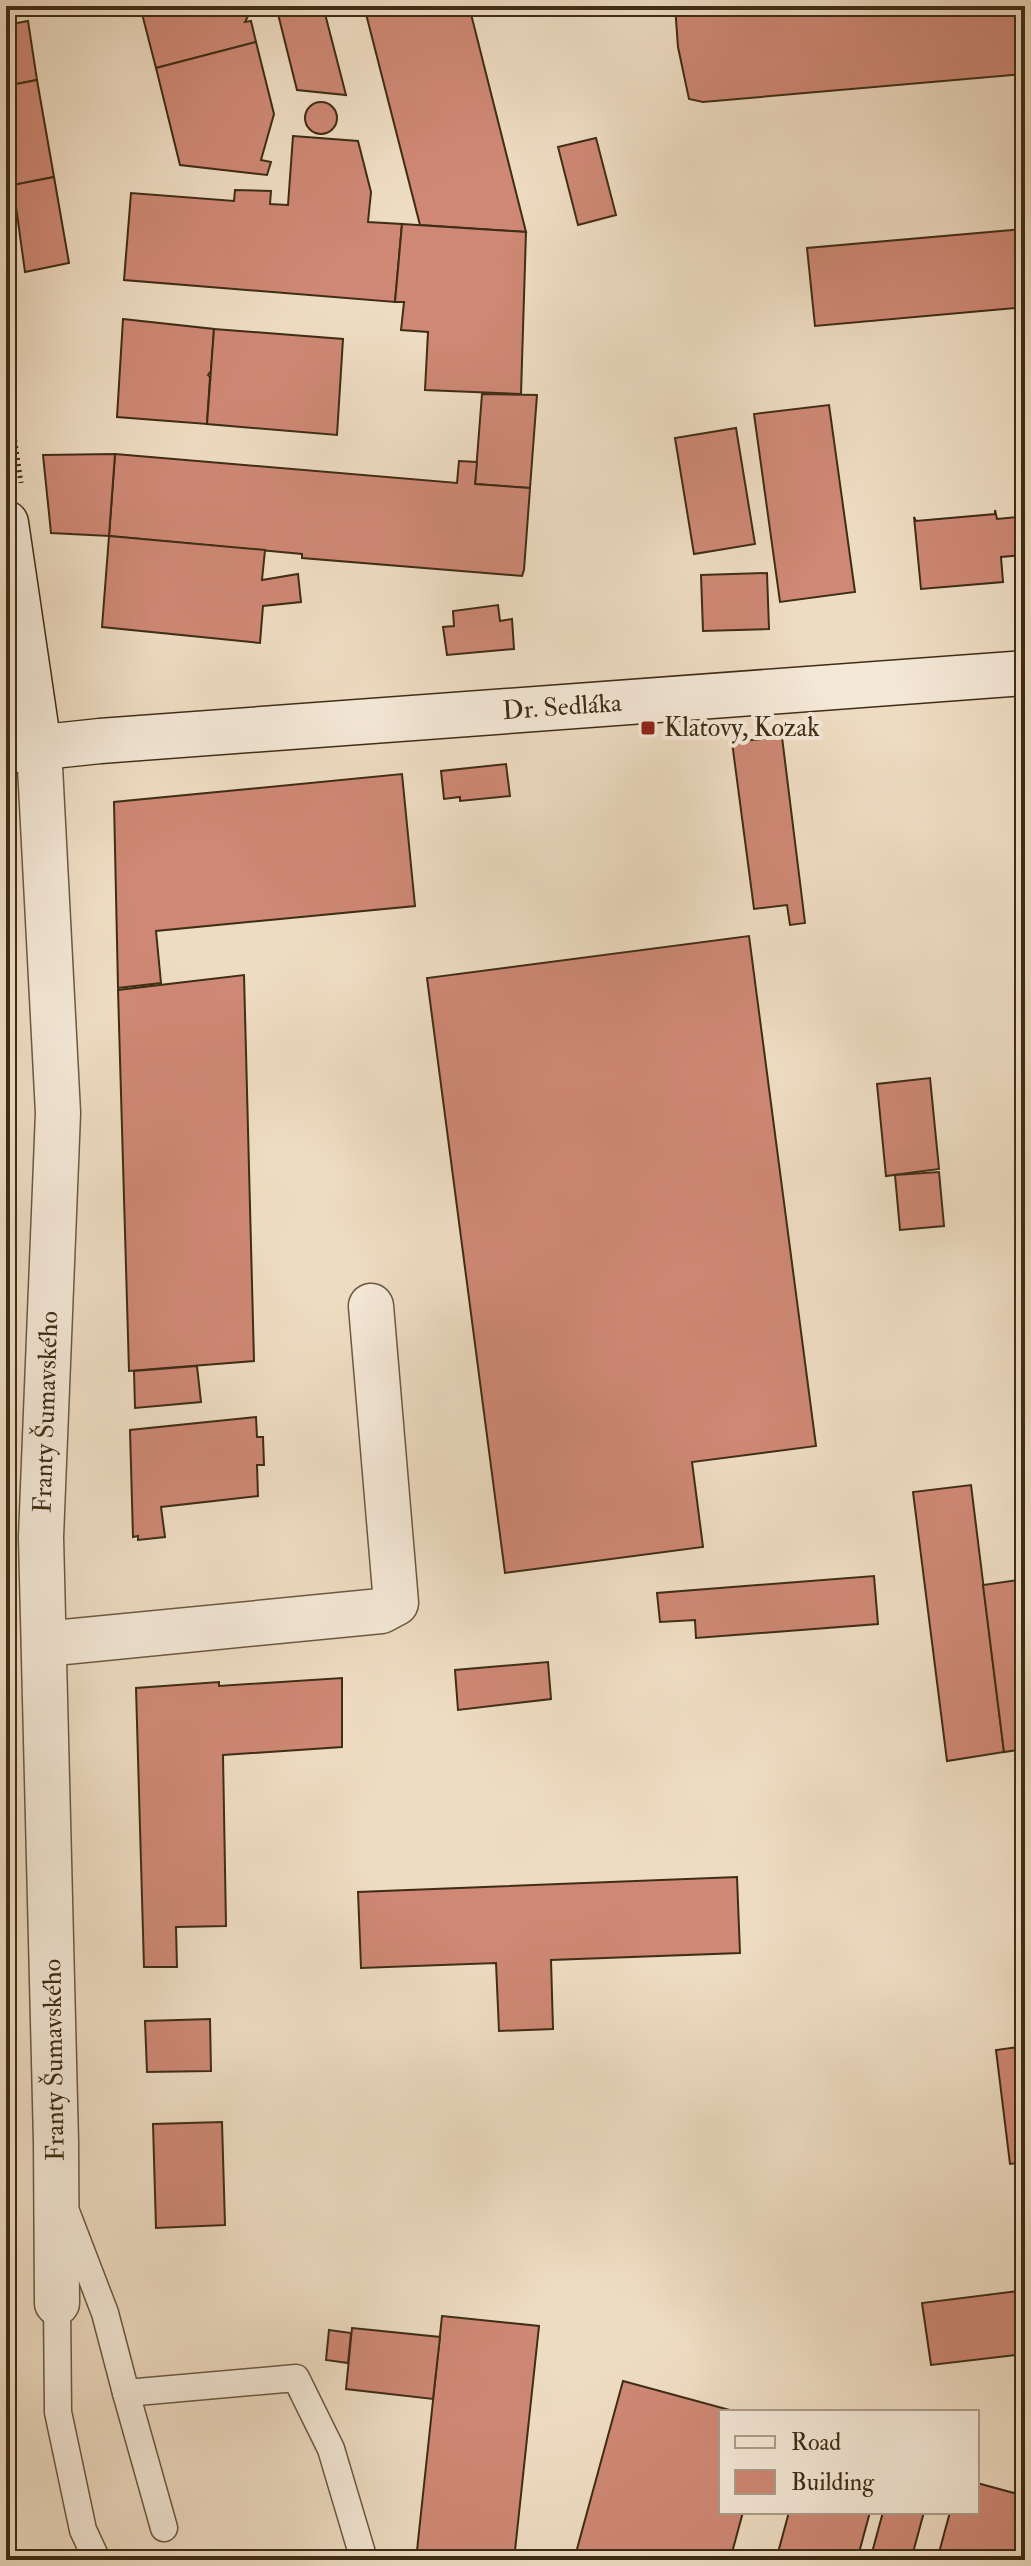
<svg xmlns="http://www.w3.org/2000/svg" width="1031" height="2566" font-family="'IM FELL Double Pica',serif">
<rect width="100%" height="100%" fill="#eedcc2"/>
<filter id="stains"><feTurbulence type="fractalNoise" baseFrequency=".0025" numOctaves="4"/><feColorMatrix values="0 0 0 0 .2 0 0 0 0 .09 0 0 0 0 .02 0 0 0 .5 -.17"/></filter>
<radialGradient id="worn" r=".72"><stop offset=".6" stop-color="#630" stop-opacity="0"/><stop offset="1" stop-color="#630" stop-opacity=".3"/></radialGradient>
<g fill="#ce8875" stroke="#3f2d15" stroke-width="2">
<polygon points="140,6 246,6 248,16 245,22 251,21 256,42 156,68"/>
<polygon points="276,6 323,6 346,95 297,90"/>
<polygon points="364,6 469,6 526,232 420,225"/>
<polygon points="675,6 1025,6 1025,74 703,102 689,99 678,47"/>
<polygon points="28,21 37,80 6,86 6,25"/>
<polygon points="256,42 274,114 261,160 271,162 267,175 180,165 156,68"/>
<polygon points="37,80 54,177 13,185 6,147 6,86"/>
<circle cx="321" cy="118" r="16"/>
<polygon points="293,136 358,141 371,192 368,222 402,224 395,302 124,280 131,193 234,201 235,190 271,191 270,204 288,205"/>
<polygon points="596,138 616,215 578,225 558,147"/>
<polygon points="54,177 69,263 25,272 13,185"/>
<polygon points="402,224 526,232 521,394 425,390 428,332 401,330 404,302 395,302"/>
<polygon points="1025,229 1025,307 815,326 807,248"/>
<polygon points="123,319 214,329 211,371 208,375 210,377 207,424 117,417"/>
<polygon points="214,329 343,339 337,435 207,424"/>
<polygon points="482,394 537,395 530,488 475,484"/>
<polygon points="829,405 855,592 780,602 754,414"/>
<polygon points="736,428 755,544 694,554 675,438"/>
<polygon points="115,454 457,483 459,461 477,462 475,484 530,488 524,570 522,576 302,558 302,554 109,536"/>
<polygon points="115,454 109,536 51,533 43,455"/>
<polygon points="995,510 997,519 1019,517 1019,511 1025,510 1025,555 1001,557 1003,582 921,589 914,517 916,521 995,514"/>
<polygon points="109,536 265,550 262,580 298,574 301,602 263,606 260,643 102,627"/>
<polygon points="767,573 769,629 703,631 701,575"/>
<polygon points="498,605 500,621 512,619 514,649 447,655 443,627 454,626 453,611"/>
<polygon points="782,737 805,923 790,925 787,905 754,909 732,742"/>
<polygon points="506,764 510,796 460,801 460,797 444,799 441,771"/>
<polygon points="402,774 415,906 156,931 161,983 118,988 114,802"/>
<polygon points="749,936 816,1446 692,1462 703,1547 505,1573 427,978"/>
<polygon points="244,975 254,1361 129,1371 118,990"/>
<polygon points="930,1078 939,1169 886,1176 877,1084"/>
<polygon points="939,1172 944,1226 900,1230 895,1175"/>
<polygon points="197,1366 201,1402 135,1408 134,1371"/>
<polygon points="256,1417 257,1437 263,1437 264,1465 257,1465 258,1496 161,1507 165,1537 138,1540 138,1536 133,1537 130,1430"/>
<polygon points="971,1485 1004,1752 947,1761 913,1492"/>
<polygon points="874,1576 878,1624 696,1638 695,1620 660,1622 657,1593"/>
<polygon points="1025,1579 1025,1749 1004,1752 983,1585"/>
<polygon points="548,1662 551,1699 458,1710 455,1670"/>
<polygon points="342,1678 342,1747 223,1755 226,1926 176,1927 177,1967 144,1967 136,1688 219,1682 219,1686"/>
<polygon points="737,1877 740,1953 551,1960 553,2029 499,2031 496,1963 361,1968 358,1892"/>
<polygon points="210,2019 211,2071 147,2072 145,2021"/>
<polygon points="1025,2046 1025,2162 1010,2164 996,2050"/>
<polygon points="222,2122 225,2225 156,2228 153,2124"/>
<polygon points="1025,2290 1025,2354 931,2365 922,2303"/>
<polygon points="442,2316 539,2326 514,2560 416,2560"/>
<polygon points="352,2328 440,2337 433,2399 346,2389"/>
<polygon points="329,2330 351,2333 348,2363 326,2360"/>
<polygon points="623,2381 737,2412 721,2412 721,2512 743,2512 730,2560 574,2560"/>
<polygon points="977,2483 1025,2496 1025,2560 937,2560 950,2512 977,2512"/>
<polygon points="789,2512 870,2512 857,2560 776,2560"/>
<polygon points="883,2512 924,2512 911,2560 870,2560"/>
</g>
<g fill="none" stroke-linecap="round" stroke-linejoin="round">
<defs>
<g id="lane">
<polyline points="67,2214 105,2313 126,2393 296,2378 331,2449 364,2560"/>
<polyline points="57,2303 58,2412 83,2530 97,2560"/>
<polyline points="126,2393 164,2528"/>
</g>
<g id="street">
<polyline points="39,747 58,1113 41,1537 56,2142 57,2303"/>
<polyline points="44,1644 381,1611 396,1603 371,1306"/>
</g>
<g id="secondary">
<polyline points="6,523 39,747"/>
<polyline points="6,751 100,741 1025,673"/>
</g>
</defs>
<use href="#lane" stroke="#6b5940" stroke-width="29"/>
<use href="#street" stroke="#6b5940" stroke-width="47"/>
<use href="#secondary" stroke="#3f2d15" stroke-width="47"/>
<polyline stroke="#3f2d15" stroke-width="5" stroke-dasharray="2 4" stroke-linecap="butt" points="6,381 21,483"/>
<use href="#lane" stroke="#f4e8d7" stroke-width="26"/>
<use href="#street" stroke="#f4e8d7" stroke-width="44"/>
<use href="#secondary" stroke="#f4e8d7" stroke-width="44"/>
</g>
<rect fill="#8f2418" stroke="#f4e8d7" stroke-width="3" x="640" y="720" width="16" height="16" rx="4"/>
<g text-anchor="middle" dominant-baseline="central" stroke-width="8" stroke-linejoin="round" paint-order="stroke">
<g font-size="26" fill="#3f2d15" stroke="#f4e8d7">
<text transform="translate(562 707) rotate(-4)">Dr. Sedláka</text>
<text transform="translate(46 1412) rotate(-88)">Franty Šumavského</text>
<text transform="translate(54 2060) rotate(-91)">Franty Šumavského</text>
</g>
<g font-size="26" fill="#3f2d15" stroke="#f4e8d7" text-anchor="start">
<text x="664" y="728">Klatovy, Kozak</text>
</g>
</g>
<rect width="1031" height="2566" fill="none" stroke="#eedcc2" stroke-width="32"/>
<rect x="8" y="8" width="1015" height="2550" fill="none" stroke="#3f2d15" stroke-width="4"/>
<rect x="16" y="16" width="999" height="2534" fill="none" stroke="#3f2d15" stroke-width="2"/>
<rect x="719" y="2410" width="260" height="104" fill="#f4e8d7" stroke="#ac9d89" stroke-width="2"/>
<rect x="735" y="2436" width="40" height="12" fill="#f4e8d7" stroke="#ac9d89" stroke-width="2"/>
<text x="791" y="2450" font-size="24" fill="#3f2d15">Road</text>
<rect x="735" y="2470" width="40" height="24" fill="#ce8875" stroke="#ac9d89" stroke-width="2"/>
<text x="791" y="2490" font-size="24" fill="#3f2d15">Building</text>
<rect width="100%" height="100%" filter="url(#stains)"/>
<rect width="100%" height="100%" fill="url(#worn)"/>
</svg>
